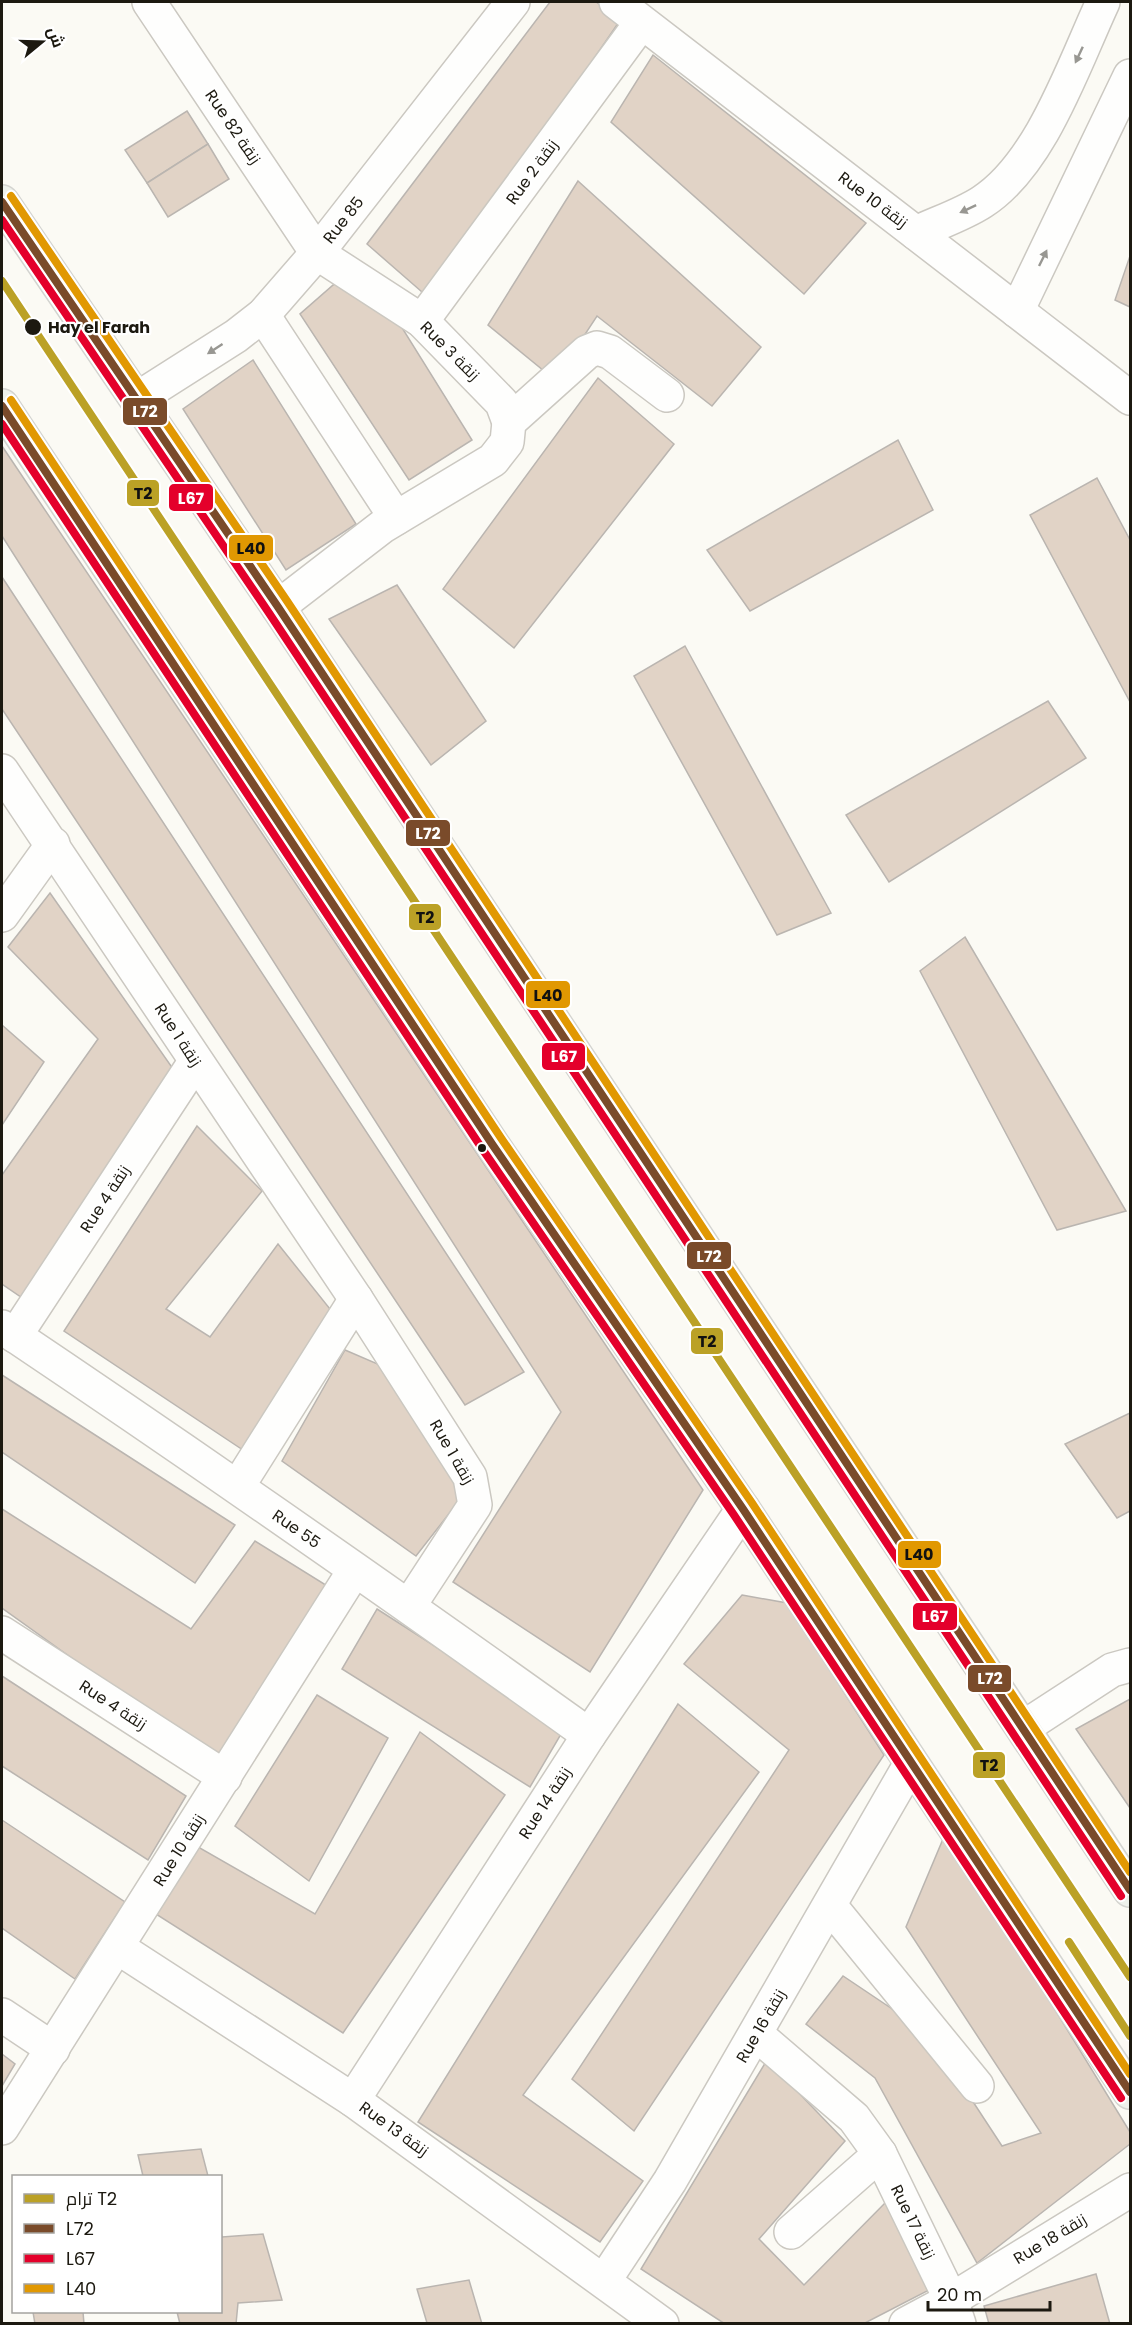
<svg xmlns="http://www.w3.org/2000/svg" width="1132" height="2325" font-family="Poppins,Cairo,sans-serif">
<rect width="100%" height="100%" fill="#fbfaf4"/>
<g fill="#e1d3c6" stroke="#bab5b0" stroke-width="1.5">
<polygon points="550,2 596,2 621,19 430,299 367,244"/>
<polygon points="653,55 866,223 804,294 611,122"/>
<polygon points="187,111 208,144 147,183 125,150"/>
<polygon points="208,144 229,179 168,217 147,183"/>
<polygon points="578,181 761,347 712,406 597,316 555,380 488,325"/>
<polygon points="1130,256 1130,307 1115,300"/>
<polygon points="340,279 391,310 472,440 409,480 300,314"/>
<polygon points="253,360 356,524 286,570 183,409"/>
<polygon points="598,378 674,444 514,648 443,589"/>
<polygon points="898,440 933,510 750,611 707,550"/>
<polygon points="2,446 703,1490 590,1672 453,1582 561,1412 2,536"/>
<polygon points="1097,478 1130,540 1130,702 1030,515"/>
<polygon points="2,577 524,1372 465,1405 2,709"/>
<polygon points="397,585 486,721 431,765 329,619"/>
<polygon points="685,646 831,913 777,935 634,676"/>
<polygon points="1048,701 1086,758 889,882 846,815"/>
<polygon points="50,893 178,1076 31,1304 2,1284 2,1175 98,1039 8,947"/>
<polygon points="965,937 1126,1211 1057,1230 920,971"/>
<polygon points="2,1025 44,1062 2,1125"/>
<polygon points="197,1126 262,1191 166,1309 210,1337 278,1244 330,1309 246,1452 64,1331"/>
<polygon points="345,1350 380,1365 466,1492 416,1556 282,1461"/>
<polygon points="2,1375 235,1525 195,1583 2,1452"/>
<polygon points="1130,1413 1130,1511 1117,1518 1065,1444"/>
<polygon points="2,1509 191,1629 255,1541 329,1587 225,1768 2,1608"/>
<polygon points="742,1595 787,1603 884,1755 634,2131 572,2079 789,1750 684,1664"/>
<polygon points="377,1609 564,1729 530,1787 342,1669"/>
<polygon points="2,1676 186,1796 148,1860 2,1766"/>
<polygon points="317,1695 388,1738 309,1881 235,1826"/>
<polygon points="1130,1699 1130,1808 1076,1729"/>
<polygon points="678,1704 759,1772 523,2095 643,2181 600,2242 418,2122"/>
<polygon points="420,1732 505,1795 343,2033 148,1909 186,1840 315,1914"/>
<polygon points="2,1820 125,1902 75,1979 2,1928"/>
<polygon points="946,1832 1130,2132 1130,2144 977,2263 875,2078 806,2024 843,1976 928,2033 1002,2146 1041,2133 906,1927"/>
<polygon points="2,2054 15,2064 2,2086"/>
<polygon points="767,2060 845,2141 759,2239 804,2285 887,2201 931,2289 863,2324 725,2324 641,2269"/>
<polygon points="201,2149 208,2176 143,2176 138,2155"/>
<polygon points="220,2230 222,2237 263,2234 282,2300 238,2303 236,2324 180,2324 177,2312 220,2312"/>
<polygon points="1096,2274 1110,2324 989,2324 984,2306"/>
<polygon points="469,2280 482,2324 424,2324 427,2323 417,2289"/>
<polygon points="33,2312 83,2312 84,2324 35,2324"/>
</g>
<g fill="none" stroke-linecap="round" stroke-linejoin="round">
<defs>
<g id="minor">
<polyline points="149,2 317,253 422,321 502,403 509,422"/>
<polyline points="616,2 1130,398"/>
<path d="M916,233C937,223 962,215 982,202C1041,164 1074,64 1103,2"/>
<polyline points="1017,311 1130,76"/>
<polyline points="263,315 396,518"/>
<polyline points="422,321 641,23"/>
<path id="s1" d="M137,399L236,336L263,315L317,253L513,2"/>
<polyline points="278,607 383,526 493,460 507,442 509,422 587,352 597,348 610,352 667,395"/>
<polyline points="2,771 356,1299 470,1477 475,1505 409,1606"/>
<polyline points="2,915 53,844"/>
<path id="s2" d="M2,1327C200,1460 395,1596 589,1735"/>
<polyline points="15,1336 195,1062"/>
<polyline points="238,1486 356,1299"/>
<polyline points="2,1633 225,1777"/>
<polyline points="1023,1728 1112,1670 1130,1665"/>
<polyline points="831,1907 977,2086"/>
<polyline points="117,1947 353,2100 662,2324"/>
<polyline points="2,2015 53,2049"/>
<polyline points="756,2034 854,2118 880,2154 951,2300 959,2324"/>
<polyline points="353,2100 589,1735 743,1509"/>
<polyline points="2,2128 354,1571"/>
<polyline points="791,2232 880,2154"/>
<polyline points="604,2281 670,2181 910,1765"/>
<polyline points="906,2324 951,2300 1130,2190"/>
</g>
<g id="major">
<polyline points="2,202 278,607 1130,1890"/>
<polyline points="2,406 492,1144 743,1509 1130,2092"/>
</g>
</defs>
<use href="#minor" stroke="#cbc8c1" stroke-width="36"/>
<use href="#major" stroke="#d4d4d0" stroke-width="36"/>
<use href="#minor" stroke="#fefefd" stroke-width="33"/>
<use href="#major" stroke="#eef1eb" stroke-width="33"/>
<defs>
<g id="bus-1">
<polyline points="2,202 278,607 1130,1890"/>
<polyline points="2,406 492,1144 743,1509 1130,2092"/>
</g>
<g id="bus-2">
<polyline points="2,220 269,613 1121,1896"/>
<polyline points="2,424 483,1150 734,1515 1121,2098"/>
</g>
<g id="bus-3">
<polyline points="11,196 287,601 1130,1872"/>
<polyline points="11,400 501,1138 752,1503 1130,2074"/>
</g>
</defs>
<use href="#bus-1" stroke="#fff" stroke-width="12"/>
<use href="#bus-2" stroke="#fff" stroke-width="12"/>
<use href="#bus-3" stroke="#fff" stroke-width="12"/>
<use href="#bus-1" stroke="#7a4b2a" stroke-width="8"/>
<use href="#bus-2" stroke="#e4002b" stroke-width="8"/>
<use href="#bus-3" stroke="#e19802" stroke-width="8"/>
<defs>
<g id="tram-1">
<polyline points="2,281 1130,1977"/>
<polyline points="1069,1942 1130,2036"/>
</g>
</defs>
<use href="#tram-1" stroke="#fff" stroke-width="12"/>
<use href="#tram-1" stroke="#bba126" stroke-width="8"/>
</g>
<defs><path id="oneway-solid" d="M-6-.8H1V-3.2L6.5 0L1 3.2V.8H-6Z" transform="scale(1.5)"/></defs>
<g fill="#989792">
<use href="#oneway-solid" transform="translate(1079 55) rotate(115)"/>
<use href="#oneway-solid" transform="translate(968 209) rotate(155)"/>
<use href="#oneway-solid" transform="translate(1043 258) rotate(-64)"/>
<use href="#oneway-solid" transform="translate(215 349) rotate(147)"/>
</g>
<g fill="#1c1910" stroke="#fff" stroke-width="2">
<circle cx="33" cy="327" r="9"/>
<circle cx="482" cy="1148" r="5"/>
</g>
<g text-anchor="middle" dominant-baseline="central" stroke-width="4.5" stroke-linejoin="round" paint-order="stroke">
<g font-size="16" fill="#1c1910" stroke="#fff">
<text transform="translate(233 127) rotate(56)">Rue 82 زنقة</text>
<text transform="translate(532 172) rotate(-54)">Rue 2 زنقة</text>
<text transform="translate(873 200) rotate(37)">Rue 10 زنقة</text>
<text stroke="none"><textPath href="#s1" startOffset="276">Rue 85</textPath></text>
<text transform="translate(450 351) rotate(45)">Rue 3 زنقة</text>
<text transform="translate(178 1035) rotate(57)">Rue 1 زنقة</text>
<text transform="translate(105 1199) rotate(-57)">Rue 4 زنقة</text>
<text transform="translate(452 1452) rotate(60)">Rue 1 زنقة</text>
<text stroke="none"><textPath href="#s2" startOffset="357">Rue 55</textPath></text>
<text transform="translate(113 1705) rotate(33)">Rue 4 زنقة</text>
<text transform="translate(545 1803) rotate(-57)">Rue 14 زنقة</text>
<text transform="translate(179 1850) rotate(-58)">Rue 10 زنقة</text>
<text transform="translate(761 2026) rotate(-60)">Rue 16 زنقة</text>
<text transform="translate(394 2129) rotate(36)">Rue 13 زنقة</text>
<text transform="translate(913 2222) rotate(64)">Rue 17 زنقة</text>
<text transform="translate(1050 2239) rotate(-31)">Rue 18 زنقة</text>
</g>
<g font-size="16" font-weight="bold" fill="#1c1910" stroke="#fff" text-anchor="start">
<text x="48" y="327">Hay el Farah</text>
</g>
</g>
<g stroke="#fff" stroke-width="2">
<rect x="122" y="397" width="46" height="29" rx="6" fill="#7a4b2a"/>
<rect x="126" y="479" width="34" height="28" rx="6" fill="#bba126"/>
<rect x="168" y="483" width="46" height="29" rx="6" fill="#e4002b"/>
<rect x="228" y="534" width="46" height="28" rx="6" fill="#e19802"/>
<rect x="405" y="819" width="46" height="28" rx="6" fill="#7a4b2a"/>
<rect x="408" y="903" width="34" height="28" rx="6" fill="#bba126"/>
<rect x="525" y="980" width="46" height="29" rx="6" fill="#e19802"/>
<rect x="541" y="1042" width="45" height="29" rx="6" fill="#e4002b"/>
<rect x="686" y="1241" width="46" height="29" rx="6" fill="#7a4b2a"/>
<rect x="690" y="1327" width="34" height="28" rx="6" fill="#bba126"/>
<rect x="897" y="1540" width="45" height="29" rx="6" fill="#e19802"/>
<rect x="912" y="1602" width="46" height="29" rx="6" fill="#e4002b"/>
<rect x="967" y="1664" width="45" height="29" rx="6" fill="#7a4b2a"/>
<rect x="972" y="1751" width="34" height="28" rx="6" fill="#bba126"/>
</g>
<g font-size="16" text-anchor="middle" font-weight="bold" fill="#fff">
<text x="145" y="417">L72</text>
<text x="191" y="504">L67</text>
<text x="428" y="839">L72</text>
<text x="564" y="1062">L67</text>
<text x="709" y="1262">L72</text>
<text x="935" y="1622">L67</text>
<text x="990" y="1684">L72</text>
</g>
<g font-size="16" text-anchor="middle" font-weight="bold" fill="#111">
<text x="143" y="499">T2</text>
<text x="251" y="554">L40</text>
<text x="425" y="923">T2</text>
<text x="548" y="1001">L40</text>
<text x="707" y="1347">T2</text>
<text x="919" y="1560">L40</text>
<text x="989" y="1771">T2</text>
</g>
<rect width="1132" height="2325" fill="none" stroke="#1c1910" stroke-width="6"/>
<rect x="12" y="2175" width="210" height="138" fill="#ffffff" stroke="#a4a39f" stroke-width="1.5"/>
<rect x="24" y="2194" width="30" height="9" fill="#bba126" stroke="#a4a39f" stroke-width="1.5"/>
<text x="66" y="2205" font-size="18" fill="#1c1910">ترام T2</text>
<rect x="24" y="2224" width="30" height="9" fill="#7a4b2a" stroke="#a4a39f" stroke-width="1.5"/>
<text x="66" y="2235" font-size="18" fill="#1c1910">L72</text>
<rect x="24" y="2254" width="30" height="9" fill="#e4002b" stroke="#a4a39f" stroke-width="1.5"/>
<text x="66" y="2265" font-size="18" fill="#1c1910">L67</text>
<rect x="24" y="2284" width="30" height="9" fill="#e19802" stroke="#a4a39f" stroke-width="1.5"/>
<text x="66" y="2295" font-size="18" fill="#1c1910">L40</text>
<g transform="translate(42 42) rotate(71)" stroke="#ffffff" stroke-width="4.5" paint-order="stroke">
<path d="M0-4.5L10 22L0 15L-10 22Z" fill="#1c1910"/>
<text y="-9" font-size="16" font-weight="bold" text-anchor="middle" fill="#1c1910">ش</text>
</g>
<path d="M928 2301v9h122v-9" fill="none" stroke="#1c1910" stroke-width="3"/>
<text x="937" y="2301" font-size="18" fill="#1c1910" stroke="#ffffff" stroke-width="4.5" paint-order="stroke">20 m</text>
</svg>
